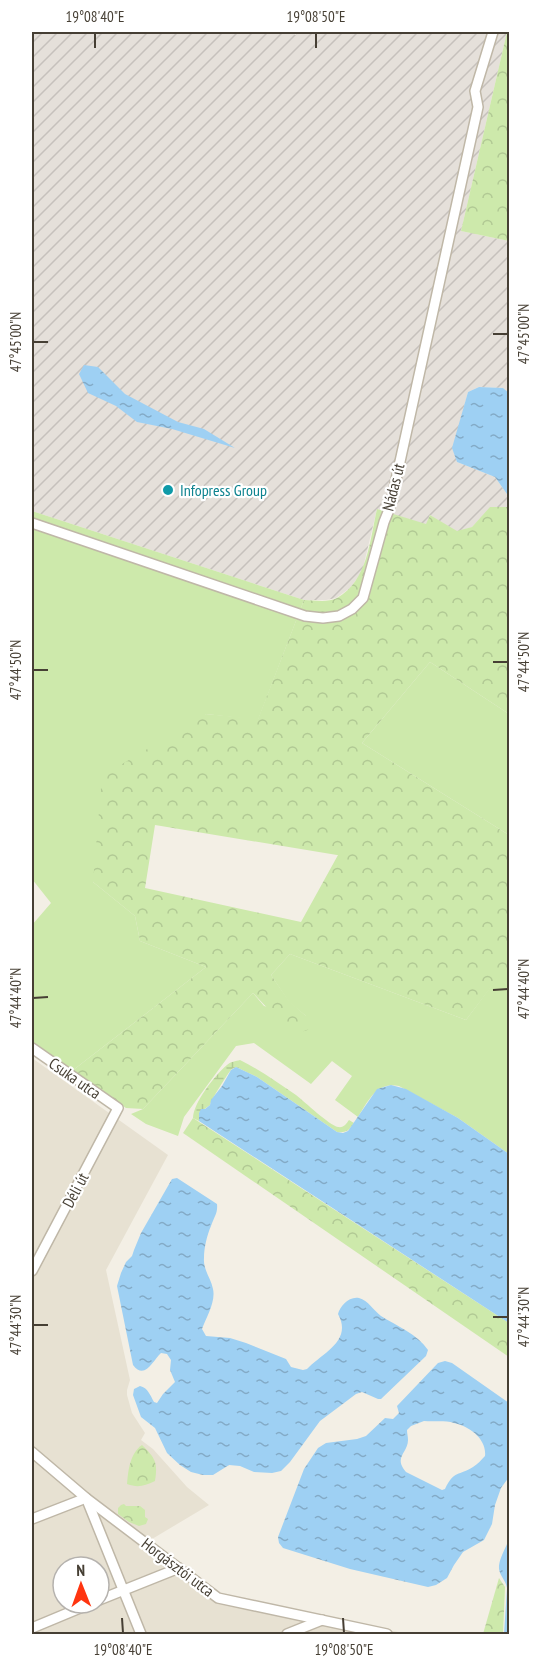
<svg xmlns="http://www.w3.org/2000/svg" width="541" height="1666" font-family="'PT Sans Narrow',sans-serif">
<defs>
<pattern id="industrial-furrows" width="10" height="10" patternUnits="userSpaceOnUse" patternTransform="scale(1.5)"><rect width="10" height="10" fill="#e5e0da"/><path d="M-1 1l2-2M0 10L10 0M9 11l2-2" fill="none" stroke="#c6c1bc"/></pattern>
<pattern id="forest-crowns" width="20" height="18" patternUnits="userSpaceOnUse" patternTransform="scale(1.5)"><rect width="20" height="18" fill="#cde9ab"/><path d="M2 6a3 3 0 1 1 6 0M12 15a3 3 0 1 1 6 0" fill="none" stroke="#b1c994"/></pattern>
<pattern id="wetland-marsh" width="20" height="14" patternUnits="userSpaceOnUse" patternTransform="scale(1.5)"><rect width="20" height="14" fill="#cde9ab"/><path d="M1 5h8M5 5V1M11 12h8M15 12V8" fill="none" stroke="#b1c994"/></pattern>
<pattern id="water-ripples" width="26" height="14" patternUnits="userSpaceOnUse" patternTransform="scale(1.5)"><rect width="26" height="14" fill="#9ed0f3"/><path d="M2 4q2-2 4 0t4 0M15 11q2-2 4 0t4 0" fill="none" stroke="#83aac6"/></pattern>
</defs>
<rect width="100%" height="100%" fill="#f3efe5"/>
<path fill="#e7e1d2" fill-rule="evenodd" d="M32,1058L168,1155L106,1270L130,1380L127,1390V1395L132,1413L145,1433L141,1440L153,1449L187,1487L209,1505L147,1542L219,1599L409,1634H32ZM63,1567H99V1603H63Z"/>
<polygon fill="url(#industrial-furrows)" points="32,32 288,32 296,35 298,32 507,32 461,231 509,241 509,393 503,388 479,387 468,392 453,448 457,462 495,477 509,497 509,507 490,508 472,527 457,532 430,515 426,525 377,509 362,572 350,588 336,598 326,600 304,600 32,511"/>
<g fill="#cde9ab">
<polygon points="32,511 304,600 258,720 206,714 93,882 135,916 140,941 206,967 72,1071 32,1042 32,925 51,903 32,879"/>
<polygon points="430,662 509,714 509,835 362,743"/>
<path d="M290,954L466,1020L498,977L509,986V1154L458,1118L399,1086C377,1081 368,1101 358,1117L335,1100L352,1076L332,1061L311,1084L254,1043L236,1046L184,1117L178,1136L146,1124L131,1114L143,1109L253,993L264,1006L306,1016L289,1002L271,975Z"/>
</g>
<g fill="url(#forest-crowns)" fill-rule="evenodd">
<path d="M507,32H509L510,197C507,212 509,226 509,241L461,231Z"/>
<path d="M490,507H509V714L430,662L362,743L509,835V986L498,978L466,1020L290,954L271,975L289,1001L306,1016L314,1028L301,1032C279,1021 270,1011 253,993L143,1109L126,1108L72,1071L206,967L140,941L135,916L93,882L102,776L206,714L258,719L304,600C314,600 327,603 337,598C368,581 370,539 377,509L426,524L430,515L457,531L472,527ZM155,825L337,855H338L301,922L145,888Z"/>
<polygon points="193,1118 509,1323 509,1357 183,1133"/>
<path d="M142,1445C155,1458 158,1462 155,1481C144,1486 138,1488 127,1484C128,1471 130,1453 142,1445Z"/>
<polygon points="124,1504 126,1506 140,1506 145,1510 145,1517 148,1519 146,1524 139,1526 129,1522 118,1514 118,1508 121,1505"/>
<polygon points="499,1578 505,1587 503,1634 483,1634"/>
</g>
<path fill="url(#wetland-marsh)" d="M240,1060C260,1070 278,1083 296,1095C305,1102 329,1125 338,1127C344,1128 346,1124 349,1120L354,1123C349,1131 345,1133 337,1132L257,1077L236,1067C235,1068 233,1068 232,1069C229,1071 210,1102 210,1105L199,1113V1121L193,1118C193,1103 215,1075 227,1065C230,1062 236,1061 240,1060Z"/>
<g fill="url(#water-ripples)" fill-rule="evenodd">
<polygon points="84,365 98,367 125,394 178,422 204,429 235,448 172,429 137,422 116,406 88,393 79,374"/>
<polygon points="479,387 503,388 509,393 509,497 495,477 457,462 452,448 468,392"/>
<polygon points="236,1067 257,1077 337,1132 343,1133 348,1131 377,1089 391,1085 406,1089 458,1118 509,1154 509,1323 199,1121 199,1113 201,1109 205,1109 210,1105 211,1100 222,1086 231,1070"/>
<path d="M177,1178L217,1204C218,1213 214,1217 211,1226C207,1235 204,1248 204,1258C203,1270 211,1278 213,1289C216,1302 206,1318 202,1329L206,1336L230,1338L246,1343L286,1359L291,1367L303,1370L307,1369C322,1353 353,1341 338,1314C340,1306 349,1296 359,1298C368,1300 374,1311 381,1316C397,1326 417,1334 428,1350L426,1356L381,1399H378L362,1392L356,1394L320,1421L290,1462L281,1471L272,1473L254,1472L240,1466L229,1465L213,1475H203L191,1472L180,1465L167,1453L155,1428L141,1417L133,1395L134,1389L140,1386C148,1388 150,1395 154,1402L157,1403L163,1394L175,1382L170,1370L171,1360L167,1354L161,1353C153,1360 145,1381 133,1365L117,1286L121,1273L126,1262L132,1256L134,1250L141,1233L172,1179Z"/>
<path d="M445,1361L452,1363L509,1403V1477L501,1488L495,1505L492,1524L484,1540L463,1552L454,1565L447,1578L436,1585L428,1587L350,1569L283,1548L279,1543L278,1537L304,1469L318,1448L326,1443L357,1439L366,1436L385,1418L393,1419L399,1413L397,1406L438,1363ZM424,1421C434,1422 445,1420 454,1423C469,1426 487,1439 485,1456C481,1460 478,1464 473,1467C459,1476 454,1470 445,1489L442,1490L406,1472C393,1457 408,1453 408,1440C408,1437 407,1433 407,1430L411,1426Z"/>
<path d="M509,1539V1634H504L507,1588C506,1581 500,1576 499,1569C498,1560 506,1548 509,1539Z"/>
</g>
<g fill="none" stroke-linecap="round" stroke-linejoin="round">
<defs>
<g id="minor">
<polyline points="32,523 305,616 323,618 339,616 352,609 363,598 384,522 390,507 478,107 475,91 493,32"/>
<polyline points="32,1048 118,1108 32,1271"/>
<polyline points="32,1452 86,1498 218,1598 387,1634"/>
<polyline points="87,1500 141,1634"/>
<polyline points="32,1519 86,1498"/>
<polyline points="99,1600 179,1568"/>
<polyline points="32,1628 92,1603"/>
<polyline points="287,1634 322,1620"/>
</g>
</defs>
<use href="#minor" stroke="#bfb7a7" stroke-width="12"/>
<use href="#minor" stroke="#fff" stroke-width="9"/>
</g>
<path fill="none" stroke="#463f34" stroke-width="2" d="M95,33V48M316,33V48M493,334H508M33,342H48M493,662H508M33,670H48M493,990L508,989M33,998L48,997M493,1317H508M33,1325H48M122,1618L123,1633M343,1618L344,1633"/>
<circle fill="#0f9aa8" stroke="#fff" stroke-width="2" cx="168" cy="490" r="6"/>
<g text-anchor="middle" dominant-baseline="central" stroke-width="4.5" stroke-linejoin="round" paint-order="stroke">
<g font-size="16" fill="#463f34" stroke="#fff">
<text transform="translate(393 487) rotate(-76)">Nádas út</text>
<text transform="translate(75 1078) rotate(35)">Csuka utca</text>
<text transform="translate(75 1190) rotate(-62)">Déli út</text>
<text transform="translate(178 1567) rotate(37)">Horgásztói utca</text>
</g>
<g font-size="16" fill="#0d838f" stroke="#fff" text-anchor="start">
<text x="180" y="490">Infopress Group</text>
</g>
</g>
<rect width="541" height="1666" fill="none" stroke="#ffffff" stroke-width="66"/>
<g transform="translate(81 1585) rotate(359)"><circle r="28" fill="#ffffff" stroke="#b5b2ae" stroke-width="1.5"/>
<path d="M0-4.5L10 22L0 15L-10 22Z" fill="#ff3510"/>
<text y="-9" font-size="16" font-weight="bold" text-anchor="middle" fill="#463f34">N</text>
</g>
<rect x="33" y="33" width="475" height="1600" fill="none" stroke="#463f34" stroke-width="2"/>
<g font-size="15" text-anchor="middle" fill="#463f34">
<text x="95" y="22">19°08'40"E</text>
<text x="316" y="22">19°08'50"E</text>
<text transform="translate(524 334) rotate(-90)" y="5">47°45'00"N</text>
<text transform="translate(16 342) rotate(-90)" y="5">47°45'00"N</text>
<text transform="translate(524 662) rotate(-90)" y="5">47°44'50"N</text>
<text transform="translate(16 670) rotate(-90)" y="5">47°44'50"N</text>
<text transform="translate(524 989) rotate(-90)" y="5">47°44'40"N</text>
<text transform="translate(16 998) rotate(-90)" y="5">47°44'40"N</text>
<text transform="translate(524 1317) rotate(-90)" y="5">47°44'30"N</text>
<text transform="translate(16 1325) rotate(-90)" y="5">47°44'30"N</text>
<text x="123" y="1655">19°08'40"E</text>
<text x="344" y="1655">19°08'50"E</text>
</g>
</svg>
